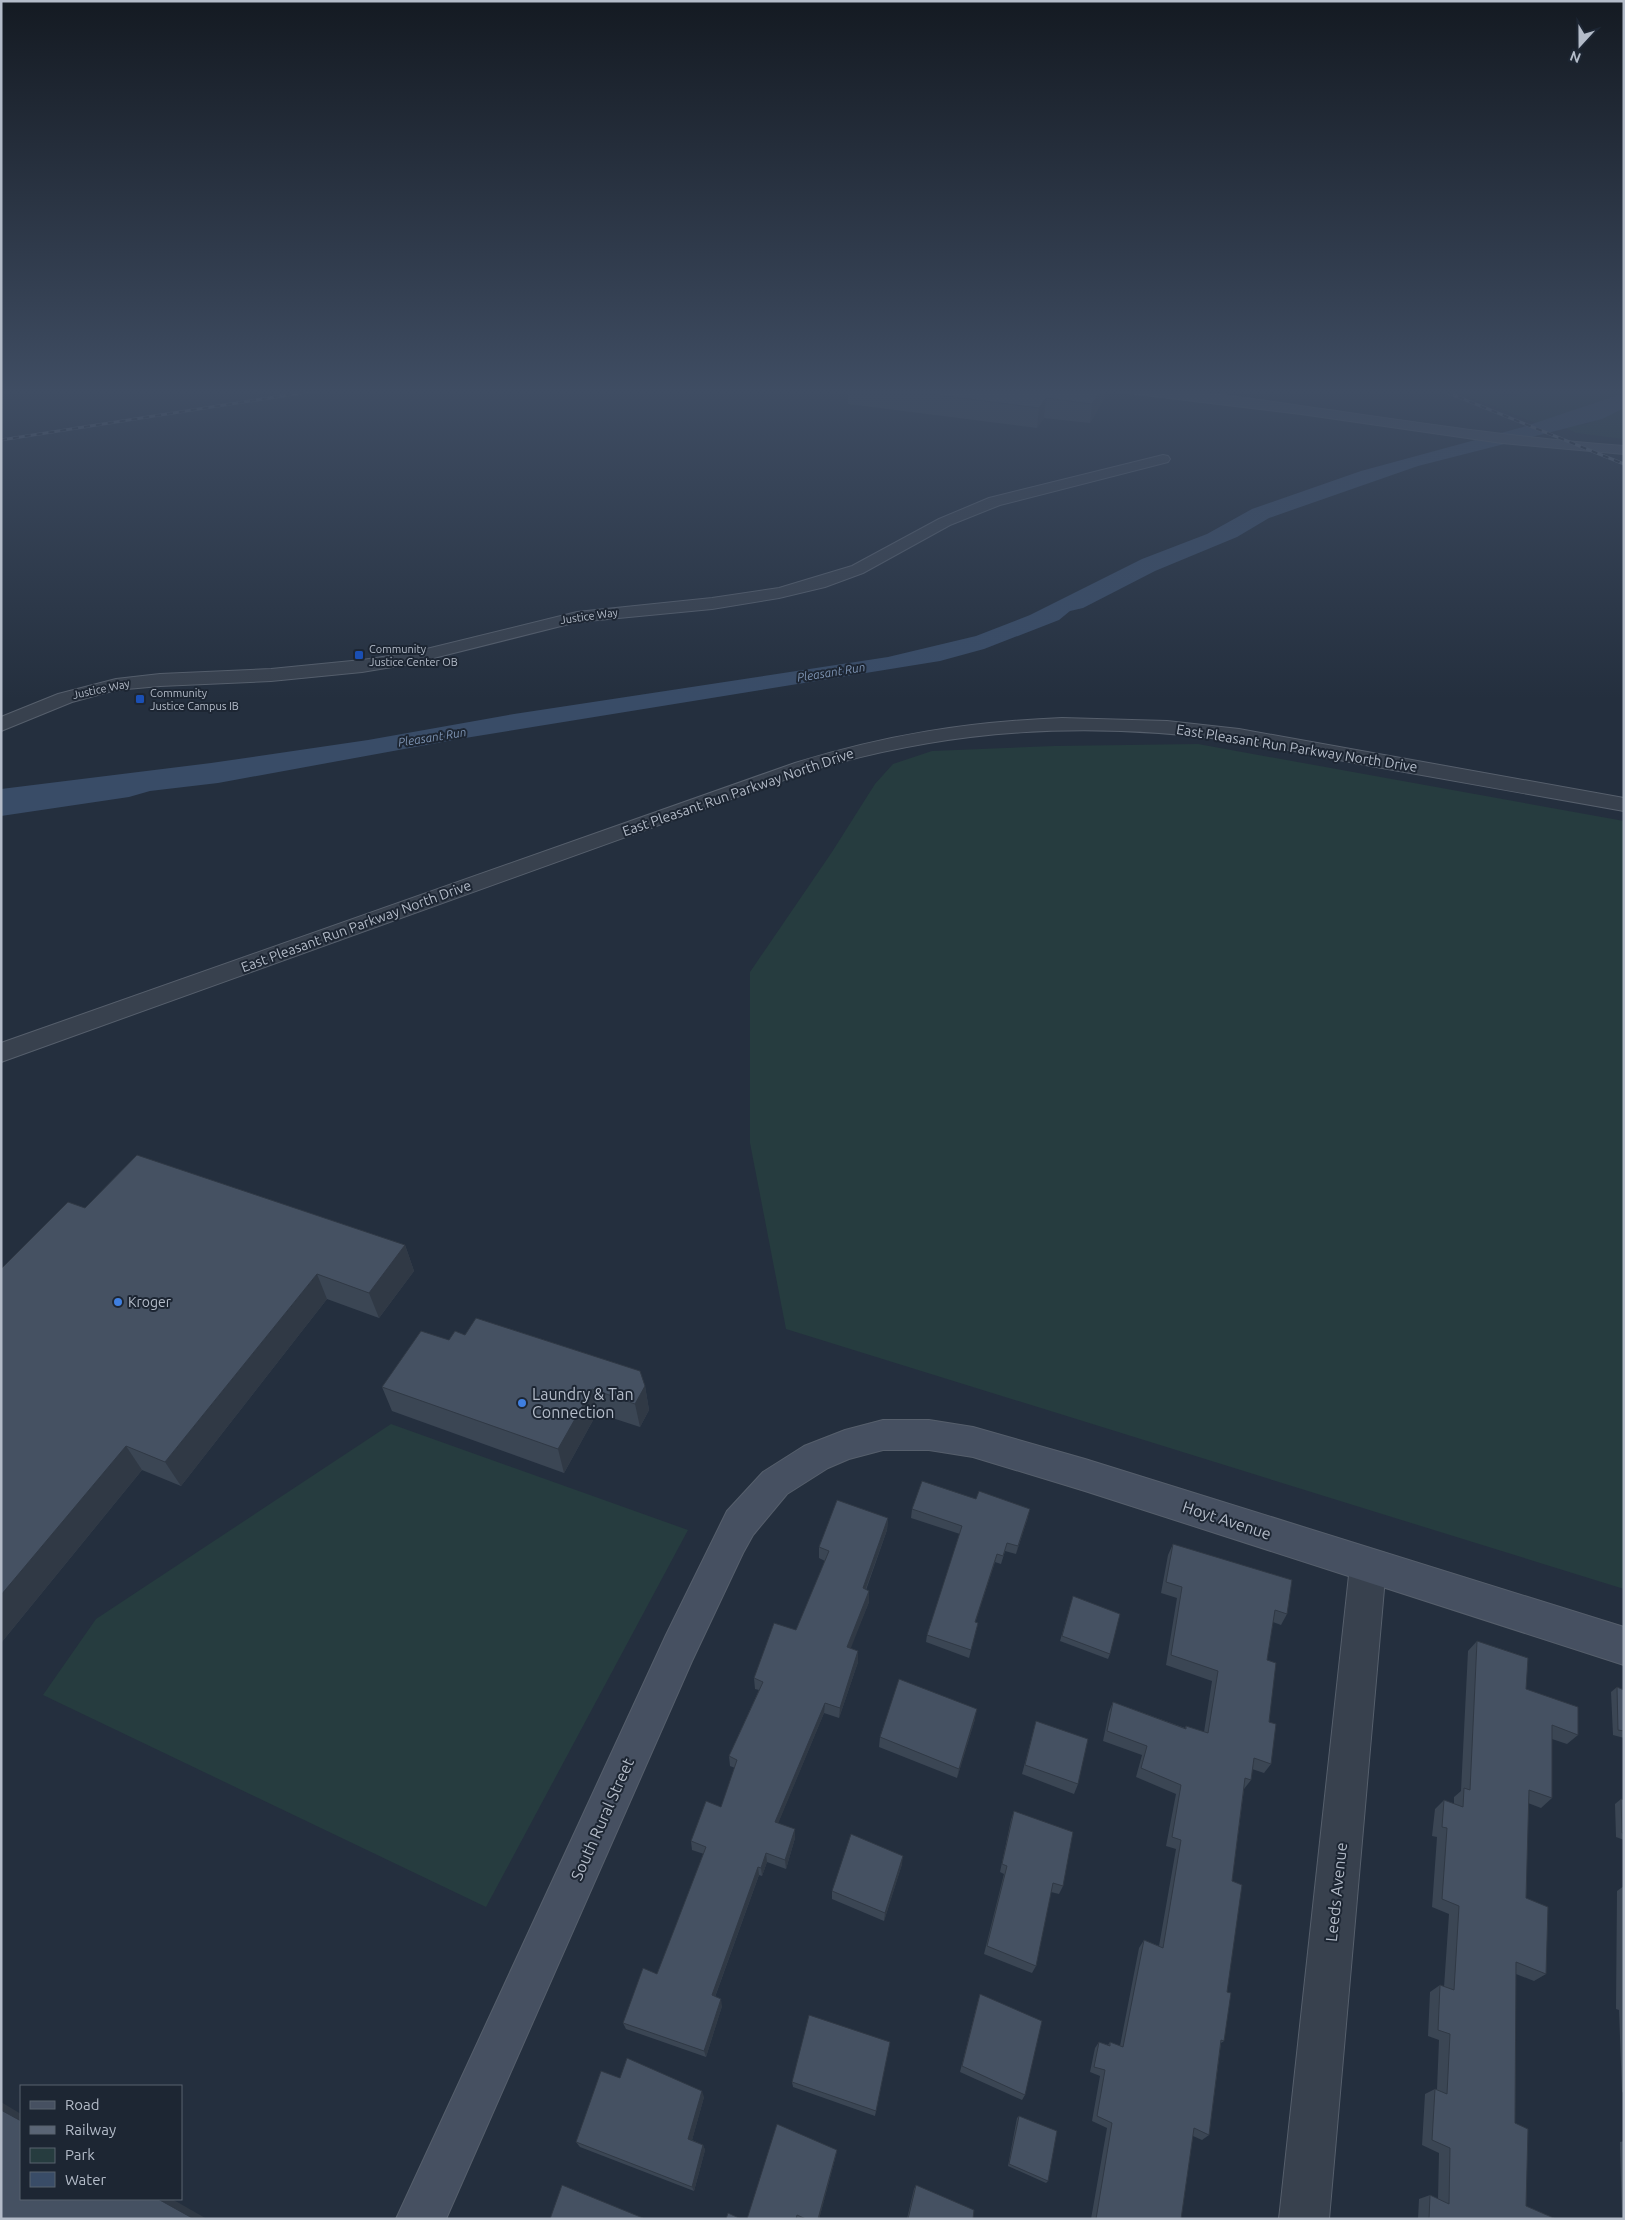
<svg xmlns="http://www.w3.org/2000/svg" width="1625" height="2220" font-family="Ubuntu,sans-serif">
<rect width="100%" height="100%" fill="#242f3e"/>
<g fill="#263c3f">
<polygon points="1548,388 1624,389 1624,393 1536,423 1449,389 1485,389 1508,397"/>
<polygon points="1624,408 1624,439 1576,433 1564,427 1587,424"/>
<polygon points="1198,744 1624,821 1624,1589 786,1329 750,1143 750,972 832,852 875,784 893,764 932,751 1054,746"/>
<polygon points="391,1424 688,1530 486,1907 43,1695 96,1619"/>
</g>
<polygon fill="#394c67" points="1624,393 1624,408 1602,419 1418,466 1269,518 1237,537 1155,571 1083,608 1070,611 1059,620 984,649 940,661 459,739 218,783 150,791 129,797 1,816 1,789 211,763 368,740 514,714 888,657 976,636 1030,615 1142,559 1207,534 1252,509 1361,471 1523,427"/>
<g fill="none" stroke-linecap="round" stroke-linejoin="round">
<defs>
<g id="minor">
<polygon points="1163,455 1168,456 1170,459 1168,462 1000,505 950,525 863,573 825,587 779,598 712,609 577,622 410,664 362,672 271,681 160,686 116,690 72,702 1,731 1,717 58,694 116,679 160,674 271,669 362,660 410,653 577,612 712,598 779,588 852,566 939,519 989,498"/>
<polygon points="1368,1549 1381,1554 1386,1566 1329,2219 1279,2219 1350,1566 1355,1554"/>
</g>
<path id="tertiary" d="M1062,718L1167,721L1239,729L1624,798V811C1539,796 1455,781 1371,766C1326,758 1281,747 1236,741C1088,721 953,728 809,771L1,1062V1043L795,763C886,735 967,722 1062,718Z"/>
<g id="secondary">
<path d="M1114,388C1186,388 1258,400 1329,410C1427,424 1525,439 1624,446V454L1502,443L1301,414L1120,392Z"/>
<polygon points="883,1420 929,1420 973,1427 1085,1459 1624,1627 1624,1665 1085,1491 973,1457 929,1450 883,1450 849,1459 828,1468 787,1494 753,1535 743,1553 692,1661 446,2219 396,2219 666,1635 727,1511 763,1472 804,1446 845,1430"/>
</g>
</defs>
<use href="#minor" stroke="#565f6c" stroke-width="2"/>
<use href="#tertiary" stroke="#565f6c" stroke-width="2"/>
<use href="#secondary" stroke="#565f6c" stroke-width="2"/>
<use href="#minor" fill="#38414e" fill-rule="evenodd"/>
<use href="#tertiary" fill="#38414e" fill-rule="evenodd"/>
<use href="#secondary" fill="#465061" fill-rule="evenodd"/>
<defs>
<g id="rail">
<polyline points="1436,388 1624,464"/>
<polyline points="1,440 333,388"/>
</g>
</defs>
<use href="#rail" stroke="#5a6575" stroke-width="3"/>
<use href="#rail" stroke="#1d2633" stroke-width="2" stroke-dasharray="6" stroke-linecap="butt"/>
</g>
<g fill="#3b4654">
<polygon points="816,388 1107,388 1105,397 1090,423 1044,418 1037,428 848,404 848,393"/>
<polygon points="85,1208 405,1245 414,1271 379,1318 327,1299 181,1486 142,1470 1,1643"/>
<polygon points="465,1335 645,1386 649,1410 640,1427 597,1413 564,1473 392,1411 382,1387 449,1340"/>
<polygon points="912,1509 1028,1517 1016,1554 1005,1551 1001,1564 995,1562 975,1622 978,1623 969,1658 926,1642 927,1635 960,1534 911,1518"/>
<polygon points="888,1518 887,1530 866,1590 869,1591 869,1602 850,1648 858,1651 858,1662 839,1718 824,1713 778,1823 795,1838 786,1869 767,1862 762,1876 759,1875 715,1997 722,2006 706,2057 626,2029 623,2023 657,1974 704,1854 692,1850 691,1841 721,1807 735,1768 730,1766 729,1756 759,1690 755,1689 754,1678 796,1630 825,1561 819,1558 819,1547"/>
<polygon points="1173,1544 1287,1614 1281,1625 1273,1622 1267,1660 1271,1764 1264,1773 1252,1769 1251,1780 1244,1789 1232,1881 1227,1992 1224,2041 1221,2043 1209,2135 1202,2140 1193,2136 1181,2219 1091,2219 1107,2128 1092,2121 1100,2076 1090,2072 1095,2048 1099,2042 1108,2045 1110,2042 1120,2046 1139,1948 1144,1940 1159,1946 1176,1849 1166,1846 1176,1794 1136,1777 1142,1755 1103,1741 1109,1712 1113,1702 1185,1728 1186,1726 1204,1732 1212,1681 1166,1665 1177,1598 1161,1593 1168,1555"/>
<polygon points="1073,1596 1110,1654 1108,1659 1060,1641"/>
<polygon points="1477,1641 1526,1689 1578,1735 1567,1744 1552,1739 1552,1798 1541,1808 1528,1803 1526,1898 1546,1974 1534,1981 1516,1974 1515,2123 1526,2206 1556,2219 1418,2219 1419,2199 1430,2195 1438,2199 1439,2153 1422,2145 1425,2094 1435,2089 1437,2089 1439,2040 1428,2036 1430,1992 1440,1985 1444,1987 1449,1914 1432,1907 1437,1837 1432,1836 1435,1809 1444,1800 1454,1804 1454,1797 1461,1791 1468,1651"/>
<polygon points="1617,1687 1624,1690 1624,1738 1613,1735 1611,1692"/>
<polygon points="975,1719 957,1778 879,1747 880,1737"/>
<polygon points="1036,1721 1078,1784 1074,1794 1022,1774"/>
<polygon points="1621,1799 1624,1800 1624,1840 1616,1837 1615,1804"/>
<polygon points="1014,1811 1063,1886 1059,1894 1051,1892 1036,1966 1032,1973 984,1954 1004,1874 1000,1872 1011,1820"/>
<polygon points="902,1864 884,1921 832,1899 832,1891"/>
<polygon points="1624,1886 1624,2093 1622,2092 1619,2010 1616,2009 1617,1891"/>
<polygon points="980,1994 1025,2095 1022,2100 960,2072 978,2001"/>
<polygon points="890,2042 875,2116 793,2087 792,2082"/>
<polygon points="620,2078 704,2097 692,2140 703,2145 705,2150 694,2191 580,2147 576,2142"/>
<polygon points="1019,2116 1048,2181 1046,2183 1008,2166 1017,2118"/>
<polygon points="1624,2141 1624,2219 1622,2219 1620,2142"/>
<polygon points="837,2150 836,2155 819,2219 747,2219"/>
<polygon points="916,2185 973,2219 907,2219 914,2189"/>
</g>
<g fill="#303945">
<polygon points="1102,388 1107,388 1105,397 1090,423 1092,404"/>
<polygon points="1046,398 1044,418 1037,428 1039,408"/>
<polygon points="405,1245 414,1271 379,1318 369,1293"/>
<polygon points="317,1274 327,1299 181,1486 165,1462"/>
<polygon points="645,1386 649,1410 640,1427 635,1404"/>
<polygon points="592,1389 597,1413 564,1473 558,1449"/>
<polygon points="126,1446 142,1470 1,1643 1,1595"/>
<polygon points="1030,1509 1028,1517 1016,1554 1018,1546"/>
<polygon points="888,1518 887,1530 862,1599 863,1588"/>
<polygon points="997,1554 995,1562 973,1630 975,1622"/>
<polygon points="869,1591 869,1602 847,1658 847,1647"/>
<polygon points="858,1651 858,1662 839,1718 840,1708"/>
<polygon points="825,1703 824,1713 775,1831 775,1822"/>
<polygon points="977,1709 975,1719 957,1778 959,1769"/>
<polygon points="795,1829 795,1838 786,1869 785,1860"/>
<polygon points="766,1853 767,1862 762,1876 761,1868"/>
<polygon points="903,1856 902,1864 884,1921 885,1913"/>
<polygon points="758,1867 759,1875 713,2002 712,1995"/>
<polygon points="721,1999 722,2006 706,2057 704,2051"/>
<polygon points="702,2091 704,2097 691,2144 688,2139"/>
<polygon points="1,2102 21,2114 21,2121 1,2110"/>
<polygon points="703,2145 705,2150 694,2191 692,2187"/>
<polygon points="837,2150 836,2155 819,2219 818,2219"/>
<polygon points="158,2199 172,2199 207,2219 194,2219"/>
</g>
<g fill="#455162" stroke="#303945">
<polygon points="883,388 1102,388 1092,404 1046,398 1039,408"/>
<polygon points="137,1155 405,1245 369,1293 317,1274 165,1462 126,1446 1,1595 1,1269 68,1202 85,1208"/>
<polygon points="476,1318 640,1371 645,1386 635,1404 592,1389 558,1449 382,1387 421,1331 449,1340 455,1331 465,1335"/>
<polygon points="922,1481 976,1499 979,1491 1030,1509 1018,1546 1007,1543 1003,1556 997,1554 975,1622 978,1623 971,1650 927,1635 962,1526 912,1509"/>
<polygon points="837,1500 888,1518 863,1588 869,1591 847,1647 858,1651 840,1708 825,1703 775,1822 795,1829 785,1860 766,1853 761,1868 758,1867 712,1995 721,1999 704,2051 623,2023 643,1968 657,1974 706,1847 691,1841 706,1801 721,1807 737,1760 729,1756 763,1682 754,1678 774,1623 796,1630 829,1551 819,1547"/>
<polygon points="1173,1544 1292,1580 1287,1614 1275,1610 1267,1660 1276,1663 1269,1722 1276,1724 1271,1764 1254,1758 1251,1780 1245,1778 1232,1881 1242,1885 1227,1992 1231,1993 1224,2041 1221,2040 1209,2135 1194,2128 1181,2219 1096,2219 1112,2123 1097,2116 1105,2070 1094,2067 1099,2042 1110,2046 1110,2042 1123,2047 1144,1940 1163,1948 1181,1840 1172,1837 1181,1785 1141,1768 1147,1746 1107,1731 1113,1702 1186,1729 1186,1726 1208,1733 1218,1671 1171,1655 1182,1587 1166,1582"/>
<polygon points="1073,1596 1120,1614 1110,1654 1062,1636"/>
<polygon points="1477,1641 1528,1658 1526,1689 1578,1707 1578,1735 1552,1725 1552,1798 1529,1790 1526,1898 1548,1907 1546,1974 1516,1962 1515,2123 1528,2129 1526,2206 1556,2219 1429,2219 1430,2195 1449,2204 1450,2148 1432,2140 1435,2089 1447,2094 1450,2034 1438,2030 1440,1985 1454,1990 1459,1906 1442,1899 1447,1828 1442,1827 1444,1800 1463,1807 1464,1788 1470,1790"/>
<polygon points="899,1679 977,1709 959,1769 880,1737"/>
<polygon points="1617,1687 1624,1690 1624,1731 1618,1730"/>
<polygon points="1036,1721 1088,1739 1078,1784 1025,1765"/>
<polygon points="1621,1799 1624,1800 1624,1833 1622,1833"/>
<polygon points="1014,1811 1073,1832 1063,1886 1053,1883 1036,1966 987,1946 1007,1866 1002,1864"/>
<polygon points="851,1834 903,1856 885,1913 832,1891"/>
<polygon points="980,1994 1042,2021 1025,2095 962,2066"/>
<polygon points="809,2015 890,2042 876,2111 792,2082"/>
<polygon points="627,2058 702,2091 688,2139 703,2145 692,2187 576,2142 601,2071 620,2078"/>
<polygon points="1,2110 21,2121 21,2199 158,2199 194,2219 1,2219"/>
<polygon points="1019,2116 1057,2131 1048,2181 1009,2164"/>
<polygon points="777,2124 837,2150 818,2219 806,2219 797,2215 796,2219 747,2219"/>
<polygon points="562,2185 643,2218 643,2219 550,2219"/>
<polygon points="916,2185 974,2210 973,2219 908,2219"/>
<polygon points="728,2213 741,2219 726,2219"/>
</g>
<linearGradient id="sky" x2="0" y2="1"><stop stop-color="#141a22"/><stop offset="0.56" stop-color="#3f4d63"/><stop offset="1" stop-color="#3f4d63" stop-opacity="0"/></linearGradient>
<rect width="1625" height="699" fill="url(#sky)"/>
<g fill="#1a4fb4" stroke="#1d2633" stroke-width="2">
<rect x="354" y="650" width="10" height="10" rx="2.5"/>
<rect x="135" y="694" width="10" height="10" rx="2.5"/>
</g>
<g fill="#3f7fe0" stroke="#1d2633" stroke-width="2">
<circle cx="118" cy="1302" r="5"/>
<circle cx="522" cy="1403" r="5"/>
</g>
<g text-anchor="middle" dominant-baseline="central" stroke-width="4" stroke-linejoin="round" paint-order="stroke">
<g font-size="11" fill="#b4bcc9" stroke="#1d2633">
<text transform="translate(589 616) rotate(-8)">Justice Way</text>
<text transform="translate(101 689) rotate(-12)">Justice Way</text>
</g>
<g font-size="11" fill="#b4bcc9" stroke="#1d2633" text-anchor="start">
<text x="369" y="649">Community<tspan x="369" dy="13">Justice Center OB</tspan></text>
<text x="150" y="693">Community<tspan x="150" dy="13">Justice Campus IB</tspan></text>
</g>
<g font-size="12" font-style="italic" fill="#7c92b1" stroke="#1d2633">
<text transform="translate(831 672) rotate(-9)">Pleasant Run</text>
<text transform="translate(432 737) rotate(-9)">Pleasant Run</text>
</g>
<g font-size="14" fill="#b4bcc9" stroke="#1d2633">
<text transform="translate(1297 748) rotate(9)">East Pleasant Run Parkway North Drive</text>
<text transform="translate(738 792) rotate(-19)">East Pleasant Run Parkway North Drive</text>
<text transform="translate(356 926) rotate(-20)">East Pleasant Run Parkway North Drive</text>
</g>
<g font-size="14" fill="#b4bcc9" stroke="#1d2633" text-anchor="start">
<text x="128" y="1302">Kroger</text>
</g>
<g font-size="16" fill="#b4bcc9" stroke="#1d2633" text-anchor="start">
<text x="532" y="1394">Laundry &amp; Tan<tspan x="532" dy="18">Connection</tspan></text>
</g>
<g font-size="16" fill="#b4bcc9" stroke="#1d2633">
<text transform="translate(1227 1520) rotate(18)">Hoyt Avenue</text>
<text transform="translate(602 1819) rotate(-66)">South Rural Street</text>
<text transform="translate(1336 1892) rotate(-84)">Leeds Avenue</text>
</g>
</g>
<rect width="1625" height="2220" fill="none" stroke="#b4bcc9" stroke-width="5"/>
<rect x="20" y="2085" width="162" height="115" fill="#1d2633" stroke="#59626f"/>
<rect x="30" y="2101" width="25" height="8" fill="#465061" stroke="#59626f"/>
<text x="65" y="2110" font-size="15" fill="#b4bcc9">Road</text>
<rect x="30" y="2126" width="25" height="8" fill="#5a6575" stroke="#59626f"/>
<text x="65" y="2135" font-size="15" fill="#b4bcc9">Railway</text>
<rect x="30" y="2148" width="25" height="15" fill="#263c3f" stroke="#59626f"/>
<text x="65" y="2160" font-size="15" fill="#b4bcc9">Park</text>
<rect x="30" y="2172" width="25" height="15" fill="#394c67" stroke="#59626f"/>
<text x="65" y="2185" font-size="15" fill="#b4bcc9">Water</text>
<g transform="translate(1580 45) rotate(201)" stroke="#1d2633" stroke-width="4" paint-order="stroke">
<path d="M0-4L9 19L0 12L-9 19Z" fill="#b4bcc9"/>
<text y="-8" font-size="14" font-weight="bold" text-anchor="middle" fill="#b4bcc9">N</text>
</g>
</svg>
